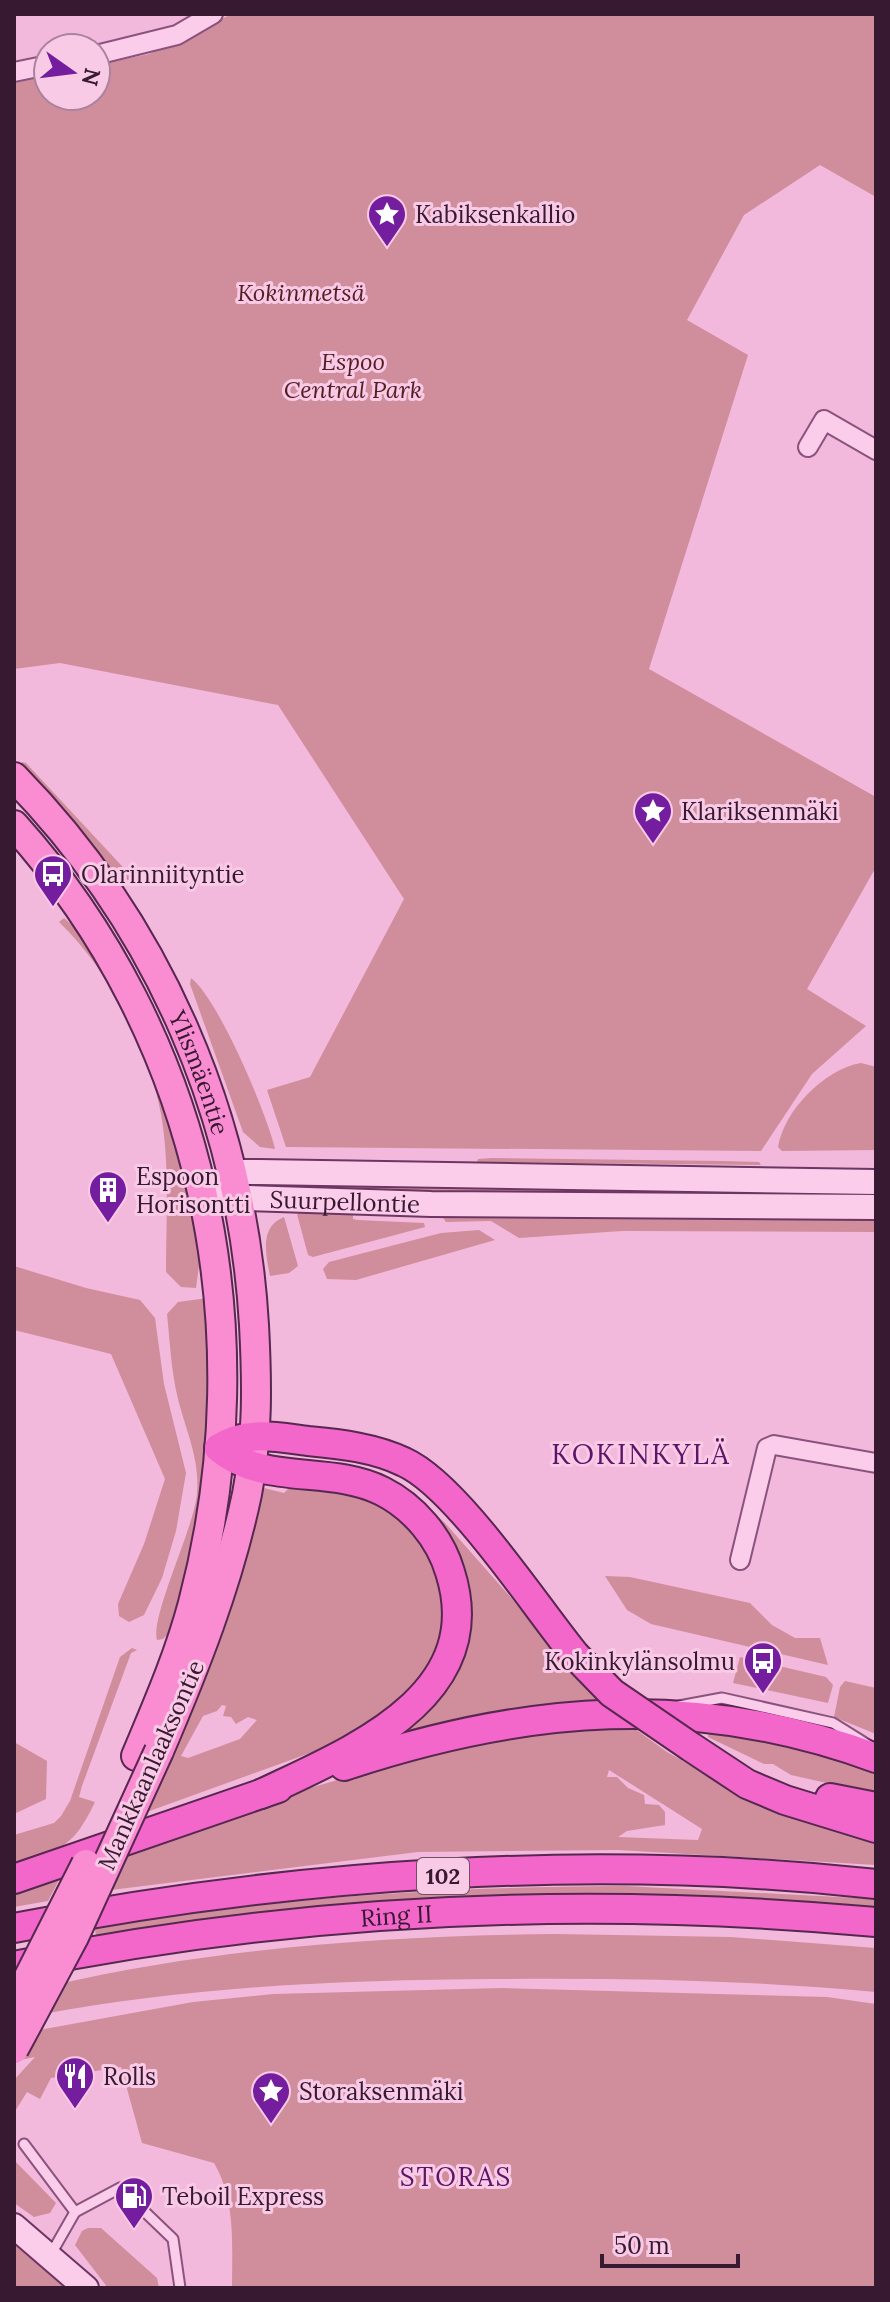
<svg xmlns="http://www.w3.org/2000/svg" width="890" height="2302" font-family="Lora,serif">
<rect width="100%" height="100%" fill="#f2b9dc"/>
<g fill="#d08d9b" fill-rule="evenodd">
<polygon points="232,14 876,14 876,197 820,165 744,215 687,320 748,355 649,669 876,797 876,867 807,989 866,1026 812,1074 761,1151 286,1147 267,1090 310,1077 404,899 278,705 60,663 14,669 14,83 48,76 48,96 96,96 96,65 149,54"/>
<polygon points="22,762 26,763 133,878 127,881 99,858 19,766"/>
<path d="M64,918L90,942L151,1059L191,1198L204,1263L199,1266L196,1288L181,1287L166,1272C166,1220 170,1165 161,1114C148,1045 109,970 59,922Z"/>
<path d="M191,978C218,998 267,1114 275,1149L260,1147L243,1132L190,984Z"/>
<path d="M861,1063L876,1067V1150L782,1151L778,1147C784,1110 825,1069 861,1063Z"/>
<polygon points="492,1158 723,1161 759,1162 761,1165 477,1162 478,1159"/>
<polygon points="319,1185 876,1189 876,1197 319,1191"/>
<polygon points="300,1212 353,1213 353,1219 357,1220 424,1223 425,1227 313,1257 308,1255 297,1214"/>
<polygon points="441,1215 876,1217 876,1232 622,1231 519,1238 491,1221 446,1222"/>
<path d="M284,1217L298,1266L289,1273L270,1276C266,1255 259,1227 284,1217Z"/>
<polygon points="479,1230 495,1240 356,1280 327,1279 323,1269 329,1262 441,1233"/>
<polygon points="14,1266 86,1288 140,1300 155,1318 164,1384 186,1473 176,1531 162,1578 144,1615 129,1622 119,1616 118,1604 144,1544 165,1479 111,1354 14,1330"/>
<path d="M208,1298L212,1371L204,1483L175,1627L163,1639L157,1640C150,1617 194,1528 197,1494C200,1459 186,1431 178,1399C171,1371 170,1342 167,1314L178,1302Z"/>
<path d="M387,1478L422,1502L445,1523L605,1704L398,1739L396,1735C450,1695 448,1674 467,1613Z"/>
<path d="M294,1483L346,1487L406,1520L434,1560L445,1597L440,1644L418,1688L346,1740L144,1813L209,1667L236,1587L256,1499L264,1488L284,1493ZM222,1705L226,1706L223,1716L231,1717L236,1724L248,1717L257,1720L240,1739L188,1758L181,1756L203,1716L217,1711Z"/>
<polygon points="605,1576 630,1577 750,1603 772,1625 795,1638 820,1638 828,1665 651,1624 627,1610"/>
<path d="M132,1648L137,1650L131,1653L82,1786L79,1797L95,1802C72,1850 61,1847 14,1869V1835L54,1823L61,1816L70,1801L120,1657Z"/>
<polygon points="740,1657 826,1677 833,1685 828,1703 733,1683"/>
<polygon points="845,1681 876,1688 876,1734 834,1717 840,1687"/>
<path d="M627,1723L667,1752L738,1792L876,1839V1865L618,1850L418,1852L103,1891L122,1852L310,1788L478,1739ZM609,1770L702,1829L698,1840L618,1837L627,1831L665,1825V1812L659,1805L645,1804L644,1795L628,1788L617,1777H607Z"/>
<polygon points="709,1729 810,1749 876,1771 876,1794 791,1775 773,1764 764,1764 708,1737"/>
<polygon points="14,1742 47,1761 46,1799 14,1814"/>
<polygon points="60,1878 48,1901 14,1907 14,1893"/>
<path d="M625,1886L876,1899V1908C616,1887 354,1889 96,1936L95,1929C270,1897 446,1887 625,1886Z"/>
<path d="M557,1934L731,1937L876,1948V1992C749,1980 623,1978 496,1979C341,1980 191,1986 38,2015L54,1985C218,1947 389,1936 557,1934Z"/>
<path d="M502,1988L827,1997L876,2004V2288H232C232,2246 236,2200 214,2163L142,2143L121,2067L51,2078L40,2099L27,2092L14,2113V2080L35,2057L20,2060L39,2030L193,2002L273,1994Z"/>
<polygon points="14,2160 56,2203 50,2213 34,2217 14,2203"/>
<polygon points="88,2228 101,2228 157,2278 159,2288 108,2288 75,2245 82,2231"/>
<polygon points="14,2244 45,2265 69,2288 14,2288"/>
</g>
<g fill="none" stroke-linecap="round" stroke-linejoin="round">
<defs>
<g id="service">
<polyline points="679,1706 722,1698 833,1723 870,1746"/>
<polyline points="24,2144 75,2212 120,2188 173,2239 180,2288"/>
<polyline points="51,2254 75,2212"/>
</g>
<g id="minor">
<polyline points="96,55 177,35 213,14"/>
<polyline points="14,72 48,65"/>
<polyline points="808,447 824,420 876,450"/>
<polyline points="740,1560 767,1448 774,1445 876,1463"/>
</g>
<g id="secondary">
<polyline points="204,1195 234,1172 259,1172 876,1182"/>
<path id="s1" d="M219,1197L431,1204L876,1207"/>
<polyline points="14,2226 86,2288"/>
</g>
<g id="primary">
<path id="s2" d="M14,777C159,925 242,1118 254,1325C257,1381 258,1438 247,1494C228,1584 195,1667 159,1751"/>
<path d="M14,825C204,1036 265,1330 193,1603C179,1656 157,1706 136,1756"/>
</g>
<g id="trunk">
<polyline points="691,1747 747,1784 785,1800 876,1828"/>
<path d="M344,1766C525,1706 694,1691 876,1758"/>
<path d="M261,1794C348,1752 490,1698 450,1572C440,1538 414,1507 382,1491C330,1465 264,1486 219,1448C249,1430 276,1437 308,1441C341,1444 375,1448 404,1462C457,1486 535,1606 575,1655"/>
<polyline points="830,1798 876,1807"/>
<polyline points="14,1879 278,1788"/>
<path d="M14,1928C295,1873 590,1853 876,1884"/>
<path id="s3" d="M14,1966C297,1908 589,1896 876,1922"/>
</g>
</defs>
<use href="#service" stroke="#8a537e" stroke-width="13"/>
<use href="#minor" stroke="#8a537e" stroke-width="22"/>
<use href="#secondary" stroke="#6b3661" stroke-width="28"/>
<use href="#primary" stroke="#562850" stroke-width="32"/>
<use href="#trunk" stroke="#562850" stroke-width="32"/>
<use href="#service" stroke="#fccdea" stroke-width="9"/>
<use href="#minor" stroke="#fccdea" stroke-width="18"/>
<use href="#secondary" stroke="#fccdea" stroke-width="24"/>
<use href="#primary" stroke="#fa8cd2" stroke-width="28"/>
<use href="#trunk" stroke="#f366ca" stroke-width="28"/>
<defs>
<g id="primary-bridge">
<polyline points="14,2006 86,1864"/>
<polyline points="14,2049 74,1937 159,1751"/>
</g>
<polyline id="trunk-bridge" points="575,1655 612,1693 691,1747"/>
</defs>
<use href="#primary-bridge" stroke="#562850" stroke-width="32" stroke-linecap="butt"/>
<use href="#trunk-bridge" stroke="#562850" stroke-width="32" stroke-linecap="butt"/>
<use href="#primary-bridge" stroke="#fa8cd2" stroke-width="28"/>
<use href="#trunk-bridge" stroke="#f366ca" stroke-width="28"/>
</g>
<defs>
<symbol id="sight-pin" viewBox="-11 -11 22 30"><path d="M0 17L-7.5 6A9.5 9.5 0 1 1 7.5 6Z" fill="#741d9e" stroke="#f9cae6"/><path d="M0-6L1.8-2.2L6-1.7L2.9 1.2L3.7 5.4L0 3.3L-3.7 5.4L-2.9 1.2L-6-1.7L-1.8-2.2Z" fill="#fff"/></symbol>
<symbol id="bus-pin" viewBox="-11 -11 22 30"><path d="M0 17L-7.5 6A9.5 9.5 0 1 1 7.5 6Z" fill="#741d9e" stroke="#f9cae6"/><path d="M-5-6H5V4H4V6H2V4H-2V6H-4V4H-5ZM-3.5-4V0h7V-4ZM-3.5 1.2v1.5H-2V1.2ZM2 1.2v1.5H3.5V1.2Z" fill="#fff"/></symbol>
<symbol id="building-pin" viewBox="-11 -11 22 30"><path d="M0 17L-7.5 6A9.5 9.5 0 1 1 7.5 6Z" fill="#741d9e" stroke="#f9cae6"/><path d="M-4-6H4V6H1V3H-1V6H-4ZM-2.5-4.3h1.7v1.8h-1.7ZM.8-4.3h1.7v1.8H.8ZM-2.5-1h1.7V.8h-1.7ZM.8-1h1.7V.8H.8Z" fill="#fff"/></symbol>
<symbol id="restaurant-pin" viewBox="-11 -11 22 30"><path d="M0 17L-7.5 6A9.5 9.5 0 1 1 7.5 6Z" fill="#741d9e" stroke="#f9cae6"/><path d="M-5-6h1v4h1v-4h1v4h1v-4h1v5L-1.5 .5V6h-2V.5L-5-1ZM5-6V6H3V1.5H1.5Q1.5-4 5-6Z" fill="#fff"/></symbol>
<symbol id="fuel-pin" viewBox="-11 -11 22 30"><path d="M0 17L-7.5 6A9.5 9.5 0 1 1 7.5 6Z" fill="#741d9e" stroke="#f9cae6"/><path d="M-5.5-6h7V0h2V4h1.3V-2.5L3-4.5l.8-.8L6-3V5H2.5V1h-1V6h-7ZM-4.2-4.7v3.2H.2V-4.7Z" fill="#fff"/></symbol>
</defs>
<g fill-rule="evenodd">
<use href="#sight-pin" x="365" y="192" width="44" height="60"/>
<use href="#sight-pin" x="631" y="789" width="44" height="60"/>
<use href="#bus-pin" x="31" y="852" width="44" height="60"/>
<use href="#building-pin" x="86" y="1168" width="44" height="60"/>
<use href="#bus-pin" x="741" y="1639" width="44" height="60"/>
<use href="#restaurant-pin" x="53" y="2054" width="44" height="60"/>
<use href="#sight-pin" x="249" y="2069" width="44" height="60"/>
<use href="#fuel-pin" x="112" y="2174" width="44" height="60"/>
</g>
<g text-anchor="middle" dominant-baseline="central" stroke-width="6" stroke-linejoin="round" paint-order="stroke">
<rect fill="#f9cae6" stroke="#714e68" stroke-width="2" x="417" y="1858" width="52" height="36" rx="6"/>
<g font-size="22" font-weight="bold" fill="#371932">
<text x="443" y="1876">102</text>
</g>
<g font-size="24" fill="#371932" stroke="#f9cae6" text-anchor="start">
<text x="415" y="214">Kabiksenkallio</text>
<text x="681" y="811">Klariksenmäki</text>
<text x="81" y="874">Olarinniityntie</text>
<text x="136" y="1176">Espoon<tspan x="136" dy="28">Horisontti</tspan></text>
<text x="735" y="1661" text-anchor="end">Kokinkylänsolmu</text>
<text x="103" y="2076">Rolls</text>
<text x="299" y="2091">Storaksenmäki</text>
<text x="162" y="2196">Teboil Express</text>
</g>
<g font-size="24" font-style="italic" fill="#551e22" stroke="#f9cae6">
<text x="301" y="292">Kokinmetsä</text>
<text x="353" y="361">Espoo<tspan x="353" dy="28">Central Park</tspan></text>
</g>
<g font-size="24" fill="#371932" stroke="#f9cae6">
<text stroke="none"><textPath href="#s2" startOffset="352">Ylismäentie</textPath></text>
<text stroke="none"><textPath href="#s1" startOffset="126">Suurpellontie</textPath></text>
<text transform="translate(151 1765) rotate(-66)">Mankkaanlaaksontie</text>
<text stroke="none"><textPath href="#s3" startOffset="386">Ring II</textPath></text>
</g>
<g font-size="26" letter-spacing="2" fill="#5e1568" stroke="#f9cae6">
<text x="456" y="2176">STORAS</text>
</g>
<g font-size="28" letter-spacing="2" fill="#5e1568" stroke="#f9cae6">
<text x="641" y="1454">KOKINKYLÄ</text>
</g>
</g>
<rect width="890" height="2302" fill="none" stroke="#371932" stroke-width="32"/>
<g transform="translate(72 72) rotate(104)"><circle r="38" fill="#f9cae6" stroke="#ab839e" stroke-width="2"/>
<path d="M0-6L14 30L0 20L-14 30Z" fill="#741d9e"/>
<text y="-12" font-size="22" font-weight="bold" text-anchor="middle" fill="#371932">N</text>
</g>
<path d="M602 2254v12h136v-12" fill="none" stroke="#371932" stroke-width="4"/>
<text x="614" y="2254" font-size="24" fill="#371932" stroke="#f9cae6" stroke-width="6" paint-order="stroke">50 m</text>
</svg>
